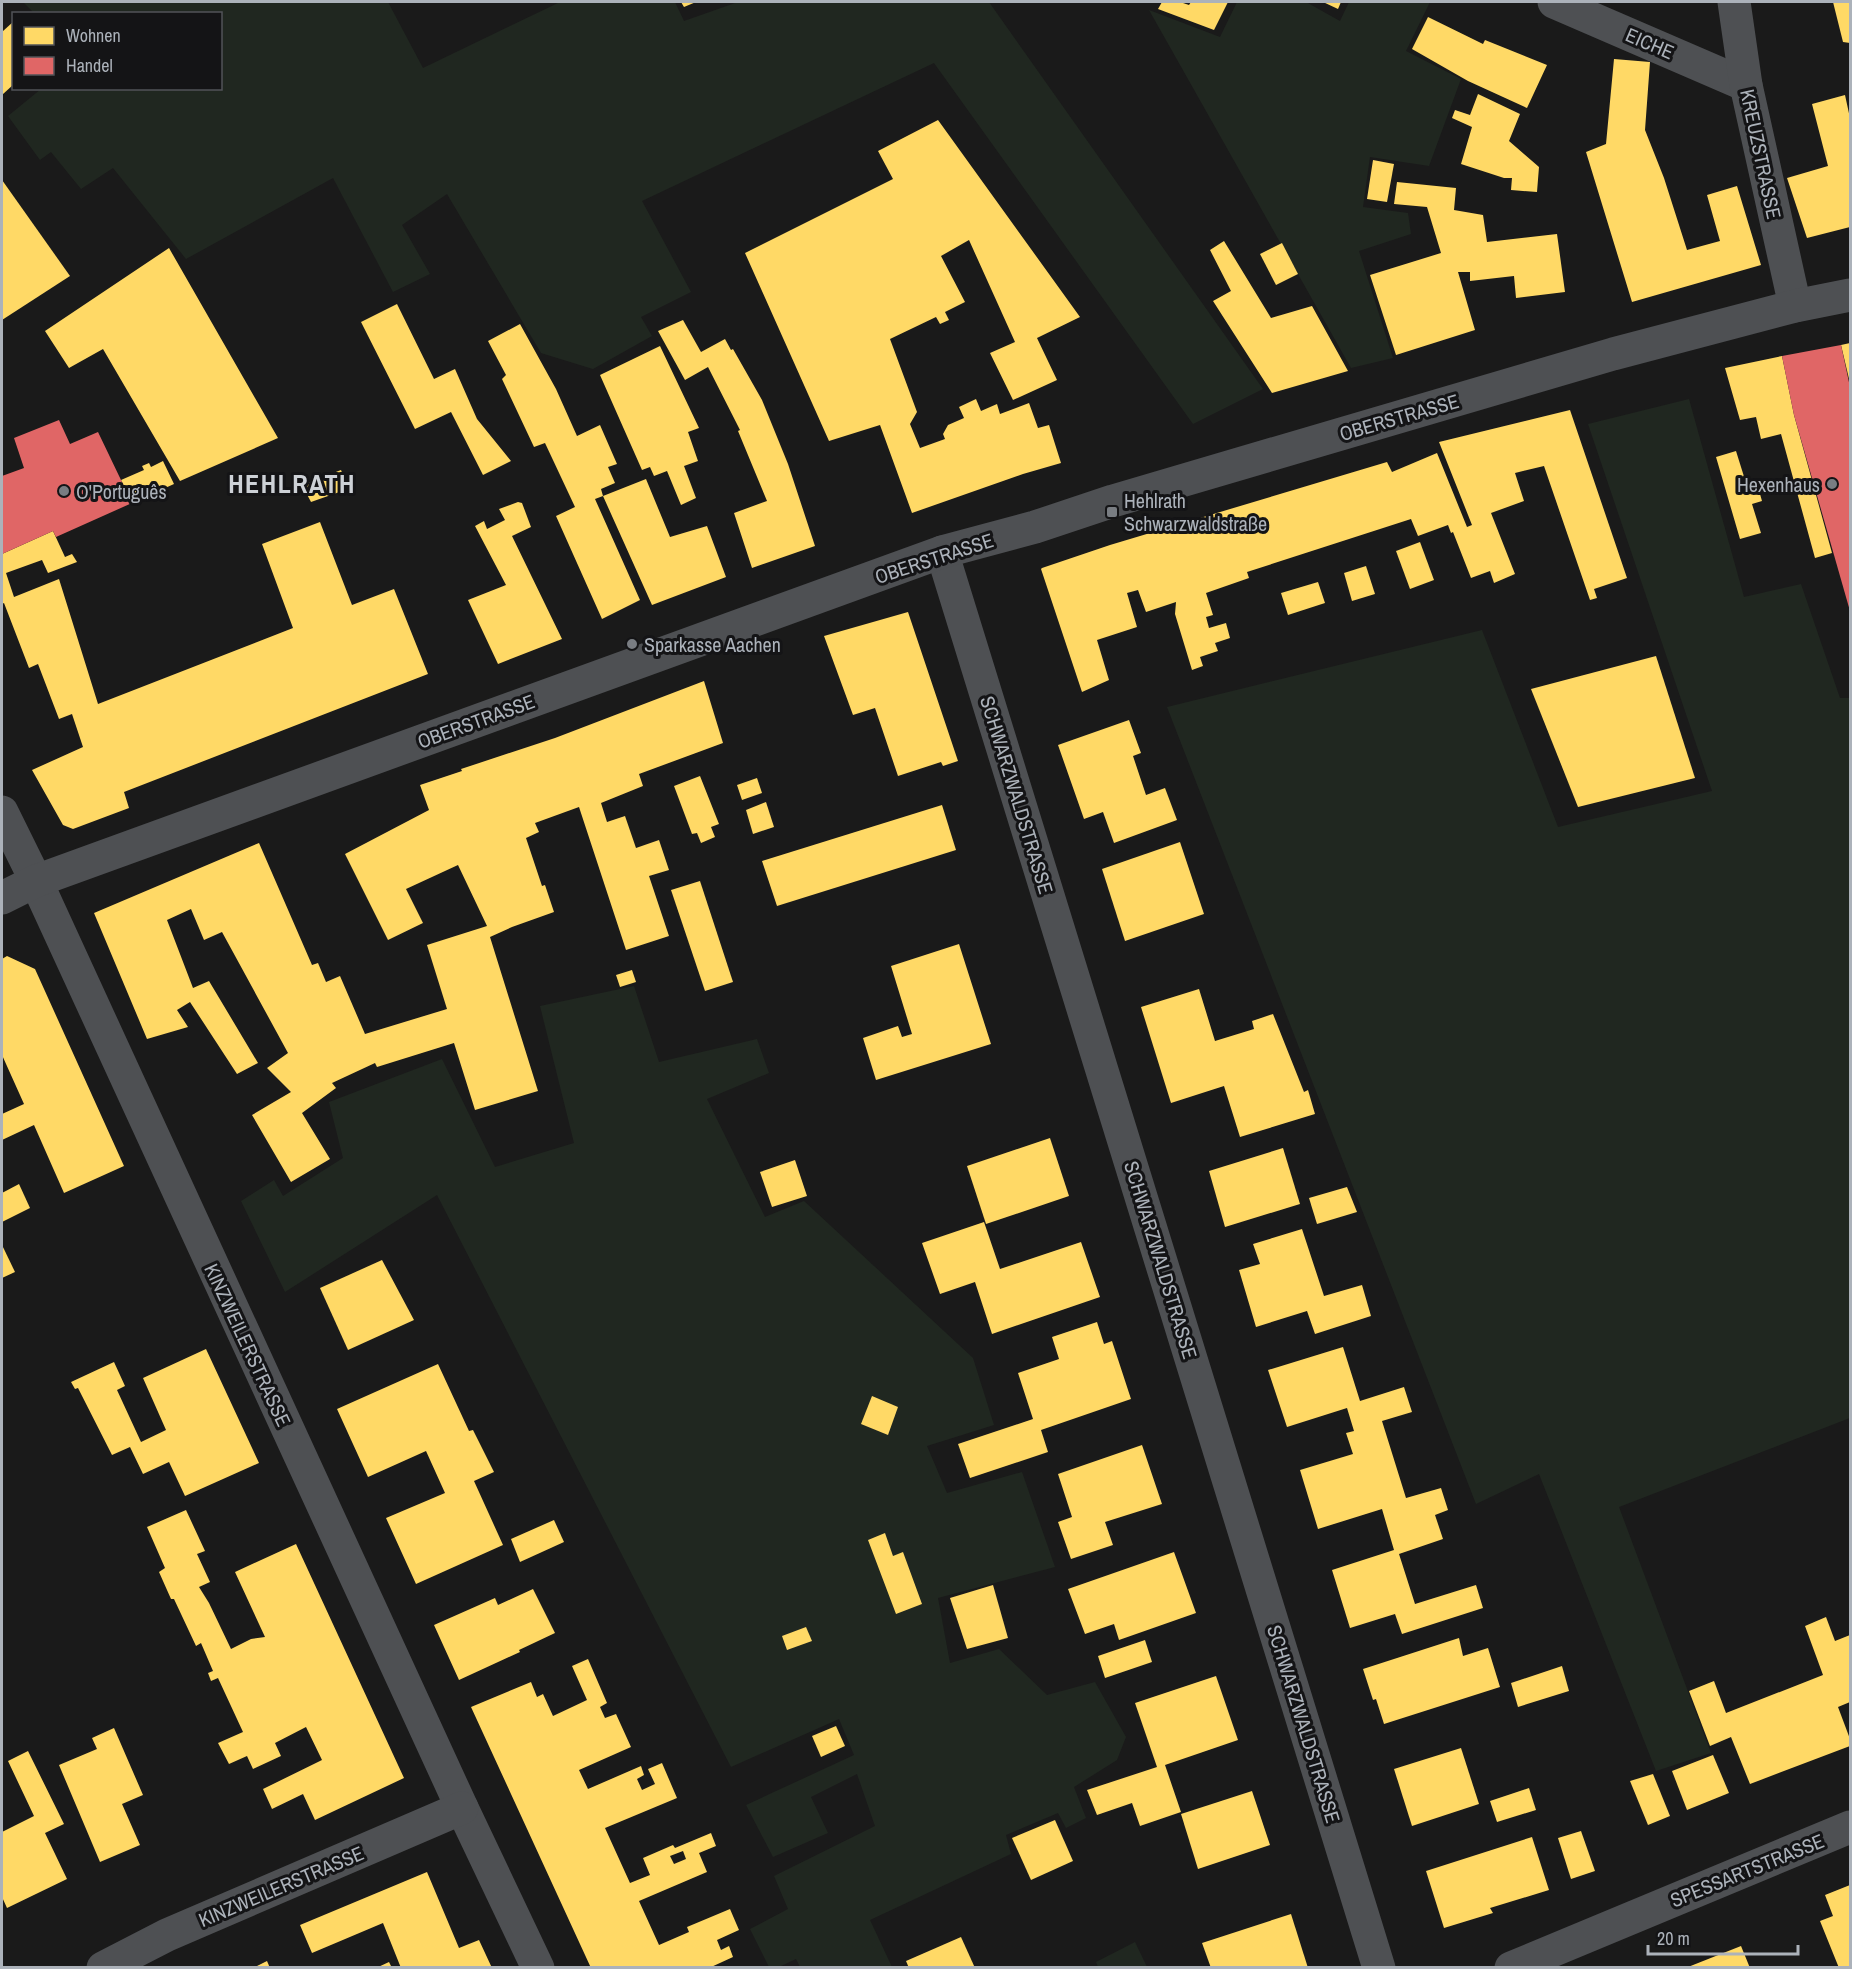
<svg xmlns="http://www.w3.org/2000/svg" width="1852" height="1969" font-family="'Archivo Narrow',sans-serif">
<rect width="100%" height="100%" fill="#1a1a1a"/>
<g fill="#202720">
<polygon points="23,2 388,2 423,68 560,2 675,2 684,21 738,2 989,2 1263,389 1193,424 934,63 642,201 691,292 641,317 652,336 593,369 541,353 447,194 402,225 430,274 393,292 333,178 186,259 113,168 81,189 51,152 40,160 8,116 41,89 220,88 220,14 34,13"/>
<polygon points="1237,2 1306,2 1340,21 1349,2 1430,2 1406,51 1461,79 1429,166 1370,157 1363,207 1408,213 1411,234 1359,251 1393,358 1351,368 1149,10 1220,37"/>
<polygon points="1689,399 1744,597 1801,584 1840,698 1850,698 1850,1418 1619,1507 1711,1753 1656,1771 1539,1474 1476,1504 1167,707 1482,630 1558,827 1712,791 1588,424"/>
<polygon points="634,986 659,1062 757,1039 769,1073 707,1099 765,1217 804,1201 973,1358 994,1425 927,1446 947,1493 1022,1472 1055,1567 938,1598 950,1663 999,1649 1047,1695 1095,1682 1126,1737 1117,1760 1074,1787 1086,1818 1066,1828 1058,1813 1006,1835 1011,1854 870,1920 892,1967 800,1967 796,1959 779,1967 769,1967 750,1929 788,1909 774,1876 875,1826 857,1774 811,1797 828,1833 773,1857 746,1805 854,1755 839,1719 731,1767 437,1195 285,1292 241,1201 274,1180 283,1196 343,1158 329,1102 442,1059 495,1167 574,1143 540,1006"/>
<polygon points="1135,1942 1147,1967 1098,1967 1096,1962"/>
</g>
<g fill="#ffd966" fill-rule="evenodd">
<polygon points="681,2 696,2 684,7"/>
<polygon points="1162,2 1180,2 1189,5 1191,2 1228,2 1214,30 1158,9"/>
<polygon points="1323,2 1341,2 1338,9"/>
<polygon points="1833,2 1850,2 1850,43 1843,42"/>
<polygon points="1428,17 1483,44 1485,40 1547,65 1527,108 1468,81 1412,49"/>
<polygon points="14,21 14,84 2,95 2,32"/>
<polygon points="1614,59 1650,62 1645,130 1664,178 1687,250 1720,241 1707,195 1737,186 1761,265 1632,302 1586,152 1606,144"/>
<polygon points="1478,94 1520,114 1509,141 1539,167 1537,192 1511,190 1512,178 1504,178 1461,164 1472,127 1452,118 1455,110 1470,115"/>
<polygon points="1845,95 1850,118 1850,227 1807,238 1787,178 1828,166 1812,104"/>
<polygon points="938,120 1080,317 1037,338 1057,380 1013,400 990,353 1015,342 969,240 941,256 965,302 945,312 949,320 940,324 936,317 890,339 917,412 910,424 920,448 945,439 943,434 948,425 964,418 959,407 976,399 981,411 997,404 1000,414 1029,403 1038,428 1049,425 1061,463 1023,474 912,513 880,425 829,441 745,253 893,179 878,151"/>
<polygon points="1373,160 1394,164 1387,202 1367,199"/>
<polygon points="2,180 70,276 2,320"/>
<polygon points="1397,182 1456,188 1454,210 1483,215 1487,242 1557,234 1565,292 1516,298 1514,276 1470,281 1470,272 1458,272 1475,330 1396,355 1370,275 1441,253 1427,207 1394,204"/>
<polygon points="1224,241 1271,318 1312,306 1348,371 1272,393 1213,301 1231,291 1210,250"/>
<polygon points="1282,243 1298,274 1276,285 1260,254"/>
<polygon points="169,248 278,438 180,481 103,349 69,368 45,331"/>
<polygon points="397,304 434,379 455,369 477,419 511,461 483,475 451,412 415,429 361,322"/>
<polygon points="683,320 701,352 725,339 731,350 733,349 762,400 788,464 815,546 752,568 734,513 767,501 738,431 740,430 708,367 685,380 658,331"/>
<polygon points="520,324 556,389 577,436 600,425 617,464 608,467 615,483 601,489 603,496 595,499 640,600 602,619 556,516 575,507 545,443 534,447 502,379 506,375 488,341"/>
<polygon points="1850,343 1850,383 1841,345"/>
<polygon points="660,346 699,428 688,432 698,461 684,466 696,498 681,505 667,471 654,476 650,467 642,470 600,375"/>
<polygon points="1782,356 1794,415 1832,553 1815,558 1781,434 1761,439 1756,417 1740,420 1725,368"/>
<polygon points="1570,410 1627,578 1594,589 1597,598 1590,600 1544,466 1515,473 1524,501 1491,513 1515,574 1494,583 1490,571 1471,578 1453,532 1451,533 1448,525 1418,536 1411,519 1247,572 1249,578 1206,593 1213,615 1206,617 1209,628 1226,623 1230,638 1215,643 1218,651 1200,657 1203,666 1192,670 1175,614 1176,602 1146,612 1138,590 1127,593 1137,627 1097,640 1109,680 1082,692 1041,569 1042,568 1110,545 1387,462 1392,472 1437,453 1467,527 1472,525 1439,442"/>
<polygon points="1736,451 1746,483 1756,480 1762,501 1752,504 1761,533 1740,539 1716,457"/>
<polygon points="163,461 174,484 132,503 121,480 144,470 142,466 149,463 151,467"/>
<polygon points="341,470 348,489 311,502 302,485"/>
<polygon points="646,479 670,537 707,526 726,577 652,605 603,496"/>
<polygon points="518,502 522,503 531,527 512,536 562,639 498,664 468,600 506,585 475,526 484,521 487,529 505,520 499,509"/>
<polygon points="320,522 352,605 394,589 428,674 124,792 129,808 73,829 63,825 32,770 83,747 72,714 59,719 38,664 29,668 4,603 2,604 2,554 53,531 65,557 72,554 77,562 48,573 42,560 6,573 14,597 59,579 98,704 293,628 262,544"/>
<polygon points="1420,542 1434,580 1410,589 1396,551"/>
<polygon points="1366,566 1375,594 1352,601 1344,573"/>
<polygon points="1318,582 1325,603 1288,615 1281,593"/>
<polygon points="908,612 958,761 943,766 941,762 898,776 875,708 853,715 824,636"/>
<polygon points="1656,656 1695,778 1578,807 1531,689"/>
<polygon points="704,681 723,743 639,774 643,786 601,803 607,822 625,816 636,848 659,840 669,870 649,876 669,936 626,950 579,807 535,823 539,832 526,838 542,886 545,885 554,912 512,927 490,937 538,1091 475,1110 454,1043 377,1067 375,1063 332,1083 336,1088 302,1113 330,1159 291,1182 252,1115 291,1092 267,1068 288,1053 222,932 204,940 191,909 167,920 193,988 209,981 258,1063 237,1074 190,1002 177,1010 188,1027 147,1039 94,913 259,843 312,965 318,963 326,982 340,976 365,1034 447,1009 427,945 487,926 458,865 406,889 423,923 388,940 345,854 429,810 420,785 462,771 461,769 555,738"/>
<polygon points="1129,720 1141,753 1133,756 1146,795 1165,788 1177,820 1114,843 1103,812 1084,819 1058,745"/>
<polygon points="700,776 719,824 711,827 715,837 701,843 697,833 692,834 674,786"/>
<polygon points="757,778 762,793 742,800 737,785"/>
<polygon points="766,802 774,827 753,834 746,810"/>
<polygon points="942,805 956,850 777,906 762,861"/>
<polygon points="1180,842 1204,914 1125,941 1102,869"/>
<polygon points="700,881 733,982 705,991 671,890"/>
<polygon points="959,944 991,1044 876,1080 863,1038 898,1026 902,1037 912,1034 891,966"/>
<polygon points="7,956 35,969 124,1166 64,1193 34,1125 2,1140 2,1114 24,1104 2,1055 2,959"/>
<polygon points="632,970 636,982 620,987 616,975"/>
<polygon points="1199,989 1215,1041 1254,1029 1252,1021 1273,1014 1304,1092 1308,1090 1315,1114 1240,1137 1224,1086 1171,1103 1141,1007"/>
<polygon points="1050,1138 1069,1196 986,1224 967,1166"/>
<polygon points="1283,1148 1300,1204 1225,1227 1209,1171"/>
<polygon points="795,1160 807,1196 772,1207 760,1172"/>
<polygon points="19,1184 30,1208 2,1222 2,1193"/>
<polygon points="1347,1187 1357,1212 1317,1224 1309,1198"/>
<polygon points="984,1222 1000,1269 1081,1242 1100,1297 992,1334 975,1282 940,1294 922,1243"/>
<polygon points="1302,1229 1324,1296 1362,1285 1371,1316 1315,1334 1307,1311 1256,1327 1239,1270 1260,1264 1253,1244"/>
<polygon points="2,1245 15,1272 2,1278"/>
<polygon points="382,1260 414,1320 348,1350 320,1288"/>
<polygon points="1097,1322 1104,1344 1112,1341 1131,1399 1041,1430 1048,1452 970,1478 958,1444 1033,1419 1018,1373 1059,1359 1052,1337"/>
<polygon points="1343,1347 1360,1401 1404,1387 1412,1412 1382,1421 1406,1498 1441,1488 1448,1510 1435,1515 1443,1539 1399,1554 1415,1604 1476,1585 1483,1608 1402,1634 1395,1614 1350,1628 1332,1570 1394,1550 1382,1509 1318,1529 1300,1470 1353,1454 1346,1433 1354,1431 1347,1408 1287,1427 1268,1370"/>
<polygon points="206,1349 259,1463 185,1496 169,1462 143,1474 130,1447 112,1455 78,1388 75,1389 71,1382 114,1362 125,1386 117,1390 141,1442 166,1430 143,1378"/>
<polygon points="438,1364 469,1431 473,1430 494,1472 474,1481 503,1545 416,1584 386,1518 445,1493 426,1451 368,1477 337,1409"/>
<polygon points="872,1396 898,1407 888,1435 861,1424"/>
<polygon points="1142,1445 1162,1504 1105,1522 1113,1545 1071,1559 1058,1522 1072,1517 1058,1474"/>
<polygon points="186,1510 205,1551 197,1554 210,1582 199,1587 209,1603 231,1649 251,1639 265,1637 235,1572 296,1544 404,1778 315,1820 303,1794 272,1809 263,1789 322,1760 306,1727 275,1743 281,1756 253,1769 247,1756 229,1764 218,1743 243,1732 218,1678 211,1681 208,1673 213,1671 201,1643 196,1646 174,1599 171,1599 159,1572 165,1568 147,1527"/>
<polygon points="554,1520 564,1542 520,1562 511,1539"/>
<polygon points="885,1533 893,1556 903,1552 922,1604 896,1614 868,1540"/>
<polygon points="1174,1552 1196,1613 1119,1640 1114,1624 1085,1634 1068,1589"/>
<polygon points="993,1585 1008,1638 967,1649 950,1598"/>
<polygon points="533,1589 555,1633 519,1650 520,1652 459,1680 434,1625 495,1598 498,1605"/>
<polygon points="1826,1617 1835,1641 1850,1635 1850,1702 1838,1707 1850,1739 1850,1746 1750,1784 1731,1737 1710,1746 1689,1691 1714,1681 1726,1713 1823,1675 1805,1626"/>
<polygon points="806,1627 812,1641 787,1650 782,1636"/>
<polygon points="1459,1638 1463,1656 1488,1648 1500,1687 1384,1724 1376,1699 1373,1700 1363,1669"/>
<polygon points="1145,1640 1152,1662 1105,1678 1098,1656"/>
<path d="M588,1659L607,1703L600,1707L605,1718L616,1714L631,1747L579,1770L588,1789L641,1766L644,1775L637,1779L642,1790L655,1784L648,1769L662,1763L677,1798L605,1828L630,1883L650,1875L643,1858L673,1845L675,1848L711,1833L716,1846L699,1853L707,1872L639,1901L659,1945L689,1932L687,1927L730,1909L739,1930L717,1940L721,1950L729,1946L733,1957L709,1968H591L471,1707L531,1682L537,1697L543,1694L553,1716L587,1700L572,1666ZM683,1851L686,1859L674,1864L670,1856Z"/>
<polygon points="1562,1666 1569,1691 1518,1707 1511,1683"/>
<polygon points="1216,1676 1238,1740 1165,1765 1181,1812 1140,1826 1132,1803 1097,1815 1087,1790 1157,1767 1135,1703"/>
<polygon points="836,1726 845,1746 821,1757 812,1736"/>
<polygon points="114,1728 143,1795 122,1804 140,1845 100,1862 59,1765 97,1749 92,1738"/>
<polygon points="1461,1748 1479,1804 1412,1826 1394,1769"/>
<polygon points="28,1751 64,1824 45,1833 67,1879 7,1908 2,1897 2,1832 34,1816 8,1761"/>
<polygon points="1713,1755 1729,1793 1687,1810 1672,1771"/>
<polygon points="1653,1774 1670,1816 1648,1825 1630,1781"/>
<polygon points="1529,1788 1536,1810 1497,1822 1490,1801"/>
<polygon points="1252,1791 1270,1845 1198,1869 1181,1814"/>
<polygon points="1055,1820 1073,1861 1031,1880 1012,1838"/>
<polygon points="1581,1831 1595,1871 1571,1879 1558,1838"/>
<polygon points="1532,1837 1549,1890 1490,1908 1493,1913 1444,1928 1426,1871"/>
<polygon points="427,1872 459,1948 479,1940 492,1968 401,1968 383,1923 312,1953 300,1925"/>
<polygon points="1850,1885 1850,1968 1839,1968 1820,1921 1833,1916 1825,1895"/>
<polygon points="1291,1914 1308,1968 1211,1968 1202,1943"/>
<polygon points="961,1937 975,1968 909,1968 906,1961"/>
<polygon points="1741,1946 1750,1968 1688,1968 1688,1967"/>
<polygon points="267,1961 270,1968 253,1968"/>
<polygon points="389,1962 392,1968 376,1968"/>
</g>
<g fill="#e06666">
<polygon points="1841,345 1850,387 1850,611 1794,415 1782,356"/>
<polygon points="59,420 70,444 98,432 132,503 56,537 53,531 2,554 2,476 24,468 14,438"/>
</g>
<g fill="none" stroke-linecap="round" stroke-linejoin="round">
<g stroke="#4e5053" stroke-width="33">
<polyline points="1554,2 1746,85"/>
<polyline points="1734,2 1746,85 1795,306"/>
<polyline points="942,552 1379,1968"/>
<polyline points="2,812 36,881 462,1808 538,1968"/>
<polyline points="2,898 36,881 942,552 1035,527 1113,501 1613,354 1795,306 1850,295"/>
<polyline points="103,1968 167,1935 462,1808"/>
<polyline points="1511,1968 1850,1827"/>
</g>
</g>
<g fill="#797d82" stroke="#141416" stroke-width="2">
<circle cx="1832" cy="484" r="6"/>
<circle cx="64" cy="491" r="6"/>
<rect x="1106" y="506" width="12" height="12" rx="3"/>
<circle cx="632" cy="644" r="6"/>
</g>
<g text-anchor="middle" dominant-baseline="central" stroke-width="6" stroke-linejoin="round" paint-order="stroke">
<g font-size="20" fill="#acb2ba" stroke="#141416">
<text transform="translate(1650 43) rotate(23)">EICHE</text>
<text transform="translate(1761 154) rotate(78)">KREUZSTRASSE</text>
<text transform="translate(1399 417) rotate(-16)">OBERSTRASSE</text>
<text transform="translate(934 558) rotate(-18)">OBERSTRASSE</text>
<text transform="translate(476 721) rotate(-20)">OBERSTRASSE</text>
<text transform="translate(1017 795) rotate(73)">SCHWARZWALDSTRASSE</text>
<text transform="translate(1161 1260) rotate(73)">SCHWARZWALDSTRASSE</text>
<text transform="translate(248 1345) rotate(65)">KINZWEILERSTRASSE</text>
<text transform="translate(1304 1724) rotate(73)">SCHWARZWALDSTRASSE</text>
<text transform="translate(1747 1870) rotate(-22)">SPESSARTSTRASSE</text>
<text transform="translate(281 1886) rotate(-23)">KINZWEILERSTRASSE</text>
</g>
<g font-size="20" fill="#acb2ba" stroke="#141416" text-anchor="start">
<text x="1820" y="484" text-anchor="end">Hexenhaus</text>
<text x="76" y="491">O'Português</text>
<text x="1124" y="500">Hehlrath<tspan x="1124" dy="23">Schwarzwaldstraße</tspan></text>
<text x="644" y="644">Sparkasse Aachen</text>
</g>
<g font-size="26" font-weight="bold" letter-spacing="1.5" fill="#cdd1d6" stroke="#141416">
<text x="292" y="483">HEHLRATH</text>
</g>
</g>
<rect width="1852" height="1969" fill="none" stroke="#acb2ba" stroke-width="6"/>
<rect x="12" y="12" width="210" height="78" fill="#141416" stroke="#515358" stroke-width="1.5"/>
<rect x="24" y="27" width="30" height="18" fill="#ffd966" stroke="#515358" stroke-width="1.5"/>
<text x="66" y="42" font-size="18" fill="#acb2ba">Wohnen</text>
<rect x="24" y="57" width="30" height="18" fill="#e06666" stroke="#515358" stroke-width="1.5"/>
<text x="66" y="72" font-size="18" fill="#acb2ba">Handel</text>
<path d="M1648 1945v9h150v-9" fill="none" stroke="#acb2ba" stroke-width="3"/>
<text x="1657" y="1945" font-size="18" fill="#acb2ba" stroke="#141416" stroke-width="4.5" paint-order="stroke">20 m</text>
</svg>
